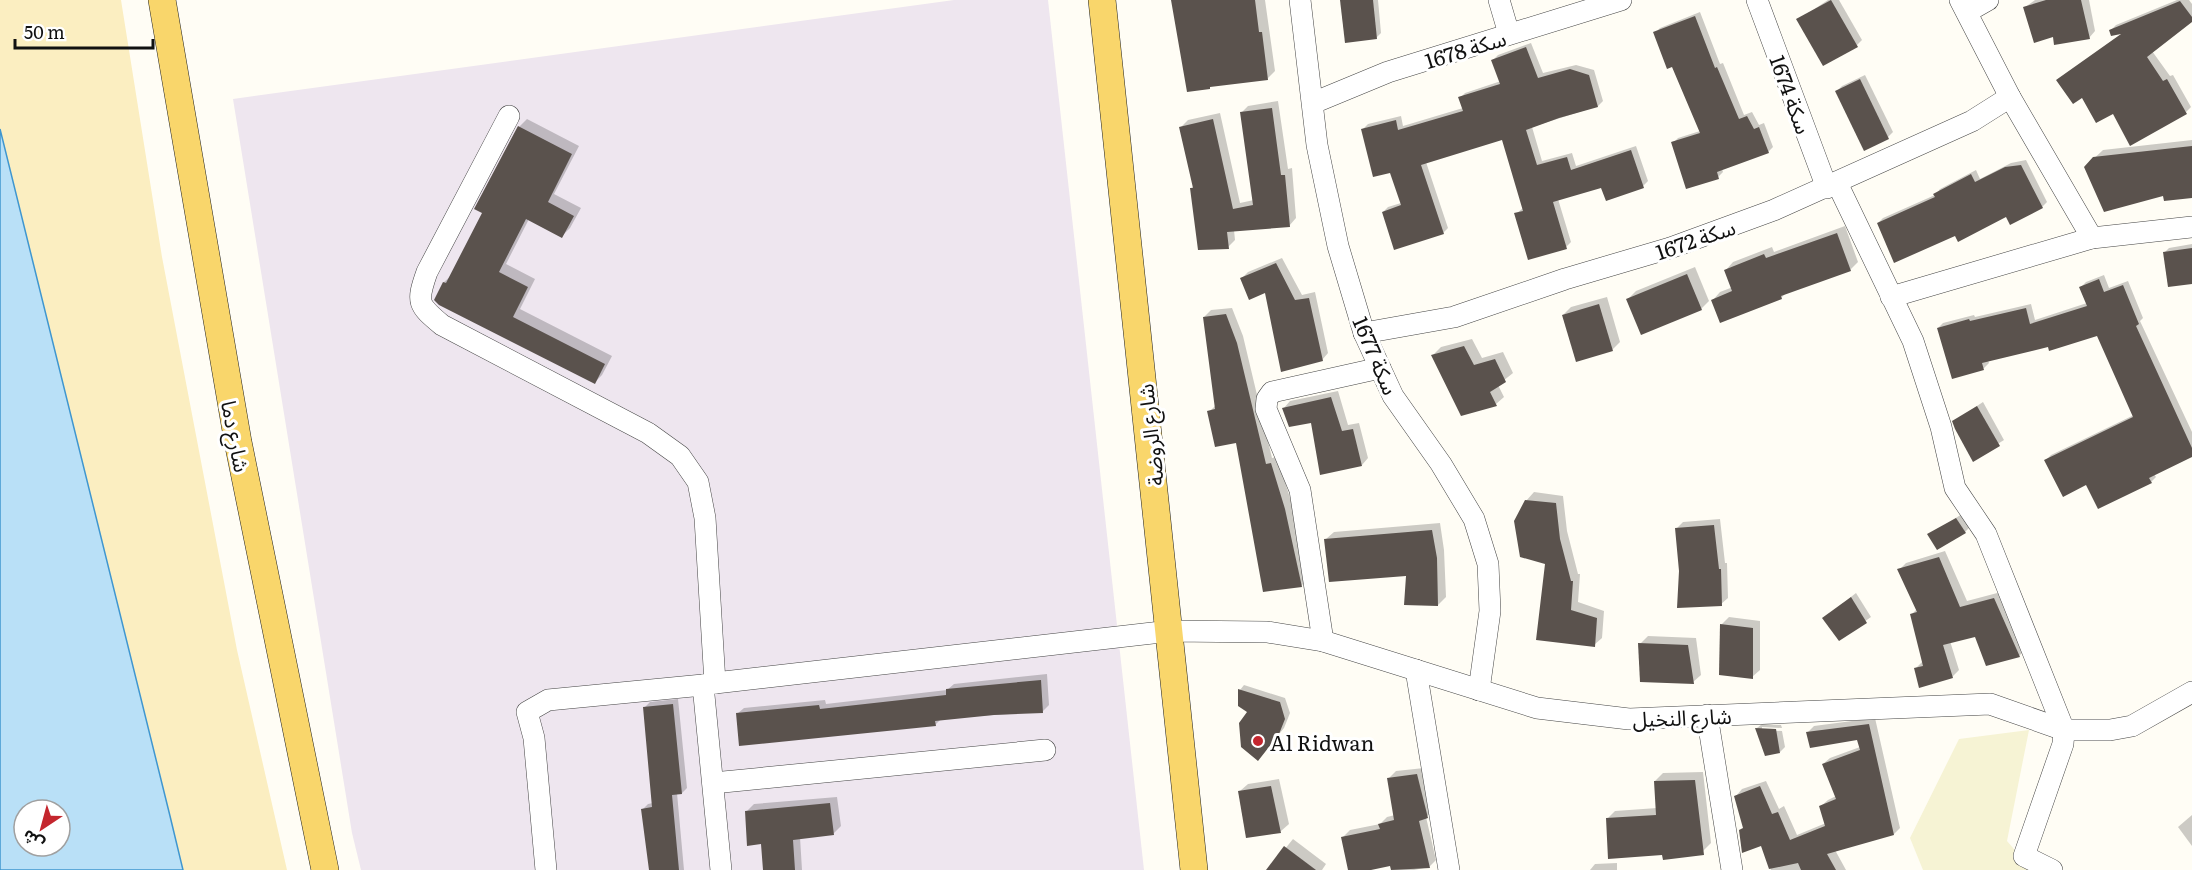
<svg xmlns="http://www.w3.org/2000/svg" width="2192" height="870" font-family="Literata,'Noto Sans Arabic',serif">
<rect width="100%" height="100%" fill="#fffdf5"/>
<polygon fill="#eee6ef" points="954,0 1048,0 1144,870 361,870 352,833 233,99"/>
<polygon fill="#f6f3d4" points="2029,730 2007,841 2032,870 1923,870 1910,838 1959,739"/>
<polygon fill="#fbeec1" points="0,0 121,0 162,257 237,650 287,870 183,870 0,129"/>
<path fill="#b9e0f7" stroke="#3f96cf" stroke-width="1.5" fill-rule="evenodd" d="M0,129L170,816L183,870H0ZM24,810H60V846H24Z"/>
<g fill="#0003">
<polygon points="1172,0 1265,0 1275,71 1267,79 1212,85 1210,87 1188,90"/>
<polygon points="1342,0 1378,0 1381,33 1376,38"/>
<polygon points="1828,0 1839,0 1862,40 1857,45 1798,20"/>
<polygon points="2035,0 2089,0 2095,31 2089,38 2024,8"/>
<polygon points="2177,0 2189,0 2192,4 2192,20 2152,51 2170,76 2173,75 2191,107 2186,112 2124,32 2111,30 2116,25"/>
<polygon points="1700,12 1720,64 1723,63 1744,115 1752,112 1759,125 1764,123 1773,147 1768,152 1722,169 1723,172 1718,177 1673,143 1678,138 1700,131 1673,65 1655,33 1660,28"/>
<polygon points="1531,43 1543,73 1576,65 1594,70 1603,101 1598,106 1532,127 1542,161 1572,153 1576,166 1636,146 1648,181 1643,186 1602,186 1558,199 1571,242 1566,247 1516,214 1523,208 1503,139 1426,162 1448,228 1443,233 1383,212 1388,207 1401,203 1391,171 1363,129 1368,124 1401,116 1403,126 1463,108 1460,98 1465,93 1501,81 1493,60 1498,55"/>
<polygon points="1865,75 1893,132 1888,137 1837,91 1842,86"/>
<polygon points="1278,101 1288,169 1292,168 1296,218 1289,226 1234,230 1235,240 1228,247 1191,188 1194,186 1181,127 1188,120 1220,113 1240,203 1254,200 1241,113 1248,106"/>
<polygon points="527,119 579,146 554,194 581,208 570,228 562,236 529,219 506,264 535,279 520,309 612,356 602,375 595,382 436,299 444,282 452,275 484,213 476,209 519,127"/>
<polygon points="2192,140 2192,196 2164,194 2085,167 2103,150"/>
<polygon points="2026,160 2047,202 2042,207 2007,215 1956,234 1878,223 1883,218 1935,195 1940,189 1976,170 1980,179 2011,163"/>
<polygon points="1845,226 1858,262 1850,270 1786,293 1781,298 1713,300 1720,292 1733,287 1726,270 1733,262 1772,247 1774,252"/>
<polygon points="2192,244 2192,282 2164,253 2169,248"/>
<polygon points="1282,258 1302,295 1315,292 1328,353 1322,360 1266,291 1242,278 1248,272"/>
<polygon points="1695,267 1709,301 1701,309 1628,299 1636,291"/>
<polygon points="2104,275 2109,288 2128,281 2143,318 2140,321 2192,432 2192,455 2154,474 2156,477 2151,482 2087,483 2046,460 2051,455 2134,415 2097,334 1988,360 1989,363 1984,368 1953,377 1938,328 1943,323 1974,315 1975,317 2031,304 2035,320 2087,303 2081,287 2086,282"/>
<polygon points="1607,297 1620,342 1612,350 1563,315 1571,307"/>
<polygon points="1232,308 1243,336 1272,458 1277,457 1291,501 1308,579 1301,586 1237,441 1209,412 1216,405 1204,317 1211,310"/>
<polygon points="1472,339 1482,358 1503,352 1513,373 1498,385 1504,397 1496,404 1433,355 1441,347"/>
<polygon points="1338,391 1348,425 1359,423 1368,458 1362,465 1312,421 1284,408 1290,401"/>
<polygon points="1983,402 2004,440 1974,459 1954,421"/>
<polygon points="1534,492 1563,496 1567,531 1578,574 1580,574 1578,602 1604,611 1602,638 1594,645 1538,639 1547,563 1526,501"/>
<polygon points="1962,514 1970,527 1965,532 1929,535"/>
<polygon points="1720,519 1725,563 1727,563 1728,598 1721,604 1680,571 1676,529 1683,522"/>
<polygon points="1440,523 1444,550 1446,597 1438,605 1407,574 1326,539 1334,532"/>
<polygon points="1945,551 1967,601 2001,592 2025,650 2019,656 1975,635 1950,641 1959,670 1952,677 1916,668 1923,661 1912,614 1917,609 1899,570 1906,563"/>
<polygon points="1856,593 1871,617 1840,639 1824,618"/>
<polygon points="1729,617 1760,621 1760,670 1752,677 1721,625"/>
<polygon points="1648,636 1696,638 1701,675 1693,682 1640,644"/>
<polygon points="1047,674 1049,705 1042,712 942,718 935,725 737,714 744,708 825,700 826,704 947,690 954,684"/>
<polygon points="1244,685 1285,698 1290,713 1284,728 1263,754 1249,711 1240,690"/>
<polygon points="678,699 687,788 682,793 677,793 684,870 650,870 643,809 648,804 653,803 645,707 650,702"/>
<polygon points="1875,718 1900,828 1894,834 1835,850 1846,870 1771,870 1762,844 1744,827 1736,796 1742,789 1766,781 1779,809 1784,806 1797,835 1826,823 1821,806 1828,800 1836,796 1823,764 1830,758 1860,747 1858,738 1808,732 1814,726"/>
<polygon points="1762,724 1781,725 1782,728 1762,727 1762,730 1782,731 1785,747 1780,752 1757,728"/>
<polygon points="1424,768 1434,810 1426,817 1436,860 1429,867 1414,870 1393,870 1391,864 1363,870 1349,870 1343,837 1350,830 1380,824 1387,817 1395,815 1389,778 1396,771"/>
<polygon points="1703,772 1711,843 1703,851 1607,819 1615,811 1657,808 1655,781 1663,773"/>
<polygon points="1279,779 1289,824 1281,831 1248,836 1240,791 1248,784"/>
<polygon points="837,797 841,826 834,833 800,837 802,870 764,870 762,842 746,812 754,804"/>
<polygon points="2192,815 2192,846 2178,827"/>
<polygon points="1293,839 1326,864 1322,870 1268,870"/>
<polygon points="1617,863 1617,870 1590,870 1595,864"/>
</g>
<g fill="#5a524d">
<polygon points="1171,0 1255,0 1259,32 1262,32 1268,80 1210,87 1210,89 1187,92"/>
<polygon points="1340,0 1373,0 1377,39 1345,43"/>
<polygon points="1831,0 1858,47 1823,66 1796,19"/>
<polygon points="2046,0 2081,0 2090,39 2054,45 2053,37 2034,43 2023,7"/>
<polygon points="2180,1 2192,17 2192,22 2147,57 2163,81 2167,79 2187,114 2130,146 2113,114 2096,123 2082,98 2073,104 2056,80 2121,34 2111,36 2109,30"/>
<polygon points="1695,16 1715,68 1717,67 1739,119 1747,116 1754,129 1759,127 1769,153 1717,172 1719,179 1686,189 1671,142 1700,133 1672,67 1667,69 1653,32"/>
<polygon points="1526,47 1538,78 1570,69 1589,75 1598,107 1559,118 1526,130 1537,165 1567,157 1571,170 1631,150 1644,188 1606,201 1601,188 1553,202 1567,249 1528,260 1514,213 1523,211 1502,140 1421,165 1444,234 1394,250 1382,212 1401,205 1390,173 1373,177 1361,129 1396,120 1398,130 1463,111 1458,97 1500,84 1491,60"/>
<polygon points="1860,79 1889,139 1864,151 1835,91"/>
<polygon points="1272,108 1281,175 1285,175 1290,227 1227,232 1229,249 1198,250 1190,188 1193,188 1179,127 1213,119 1233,209 1253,205 1240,112"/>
<polygon points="518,126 572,154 548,202 574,216 562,238 526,219 499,272 528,287 513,317 605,364 595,384 439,305 434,300 443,282 446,283 482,213 474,209"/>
<polygon points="2192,146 2192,198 2164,201 2163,196 2104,212 2084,167 2093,157"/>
<polygon points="2021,165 2043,208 2010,225 2006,217 1958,242 1955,236 1894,263 1877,223 1935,197 1933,194 1971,174 1975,182 2005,167"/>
<polygon points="1837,233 1851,271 1781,296 1782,299 1720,323 1711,300 1732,291 1724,270 1764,254 1766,258"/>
<polygon points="2192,248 2192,284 2168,287 2163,252"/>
<polygon points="1276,263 1295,300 1309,298 1323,361 1281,372 1265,293 1249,300 1240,278"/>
<polygon points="1687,274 1702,310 1641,335 1626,299"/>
<polygon points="2099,279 2104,292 2123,285 2139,324 2136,326 2192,448 2192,457 2149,478 2152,483 2098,509 2086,485 2063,497 2044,460 2133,417 2097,336 2049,351 2048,347 1982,363 1984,370 1952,379 1937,328 1969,319 1970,321 2026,308 2030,324 2087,306 2079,287"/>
<polygon points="1599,304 1613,351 1576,362 1562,315"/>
<polygon points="1226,314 1237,343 1266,464 1271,463 1285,509 1302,587 1263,592 1236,443 1215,447 1207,411 1215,409 1203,317"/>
<polygon points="1464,346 1474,365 1495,359 1506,382 1490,392 1497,406 1461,416 1431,355"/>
<polygon points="1331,397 1342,431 1353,429 1362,466 1320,475 1311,423 1289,427 1282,408"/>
<polygon points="1977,406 2000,446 1973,462 1955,429 1952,421"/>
<polygon points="1525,500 1556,503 1560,539 1571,581 1573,581 1571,610 1597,618 1595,647 1536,640 1545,564 1520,557 1514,521"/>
<polygon points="1956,518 1966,533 1937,550 1927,534"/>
<polygon points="1714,525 1719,569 1721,569 1722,606 1677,608 1679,571 1675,528"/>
<polygon points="1432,530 1437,558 1438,606 1404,605 1406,576 1329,582 1324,539"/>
<polygon points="1939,557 1960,607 1994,598 2020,657 1986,666 1975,637 1943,645 1953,678 1919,688 1914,668 1923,666 1910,614 1917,612 1897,569"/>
<polygon points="1851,597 1867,623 1839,641 1822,618"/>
<polygon points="1720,624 1753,628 1753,679 1719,675"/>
<polygon points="1638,643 1688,645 1694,684 1640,682"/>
<polygon points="1041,680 1043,713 994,715 935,721 936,726 739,746 736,713 819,705 820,709 946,695 946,689"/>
<polygon points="1238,689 1280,702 1285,719 1279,734 1258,761 1241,747 1239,723 1247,712 1238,706"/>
<polygon points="673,704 682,794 672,795 679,870 649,870 641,809 652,807 643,707"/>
<polygon points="1869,724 1894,835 1827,854 1836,870 1801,870 1798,863 1769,869 1761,846 1742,853 1739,830 1743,828 1734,796 1760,786 1772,814 1778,812 1790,840 1825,826 1819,806 1836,799 1822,764 1860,750 1857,740 1810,748 1806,732"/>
<polygon points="1755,728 1776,729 1780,753 1765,756"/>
<polygon points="1417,774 1428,818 1419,821 1430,868 1391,870 1390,866 1371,870 1348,870 1341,837 1380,829 1378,824 1394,820 1387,778"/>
<polygon points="1695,780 1704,855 1663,860 1662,855 1608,859 1606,818 1656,815 1654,781"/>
<polygon points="1271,786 1281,833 1246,838 1238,791"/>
<polygon points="830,803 834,835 793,840 795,870 763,870 761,844 747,846 745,811"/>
<polygon points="1284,846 1316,870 1266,870"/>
</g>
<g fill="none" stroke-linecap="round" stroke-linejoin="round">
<defs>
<g id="minor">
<polyline points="1300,0 1317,145 1338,246 1364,333 1393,396 1441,464 1474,519 1488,564 1490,611 1479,690"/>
<polyline points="1499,0 1509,34"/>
<polyline points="1757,0 1827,188"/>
<polyline points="1960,0 2010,97 2092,238"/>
<polyline points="1967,12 1988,0"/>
<polyline points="1313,103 1388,72 1621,0"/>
<path d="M509,116L427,272C416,303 418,305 442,325L648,433L680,456L698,482L705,518L715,683"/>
<polyline points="1837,183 1913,341 1941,427 1955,488 1986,534 2064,730 2063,744 2024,856 2052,870"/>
<polyline points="1891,297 2092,238 2192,227"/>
<polyline points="1364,333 1454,317 1565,279 1670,248 1774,210 1972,121 2010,97"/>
<polyline points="1323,641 1300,490 1266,409 1267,399 1272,392 1380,368"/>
<polyline points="1416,670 1449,870"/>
<polyline points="1707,715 1732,870"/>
<polyline points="713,783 1045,750"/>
<polyline points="546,870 534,738 527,712 548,700 703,685"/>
<polyline points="721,870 703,685 715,683 1170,631 1267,632 1323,641 1537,708 1629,719 1990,704 2064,730 2110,730 2132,726 2192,692"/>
</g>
<g id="major">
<polyline points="162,0 238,442 325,870"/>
<polyline points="1102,0 1194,870"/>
</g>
</defs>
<use href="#minor" stroke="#444" stroke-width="22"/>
<use href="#major" stroke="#222" stroke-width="28"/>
<use href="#minor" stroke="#fff" stroke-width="21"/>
<use href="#major" stroke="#f9d66b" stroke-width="27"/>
</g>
<circle fill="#c4262e" stroke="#fff" stroke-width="2" cx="1258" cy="741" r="6"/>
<g text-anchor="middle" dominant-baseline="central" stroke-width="6" stroke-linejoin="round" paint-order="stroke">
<g font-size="21" fill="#111" stroke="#fff">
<text transform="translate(1465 48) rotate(-17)">سكة 1678</text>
<text transform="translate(1792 94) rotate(70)">سكة 1674</text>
<text transform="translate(1695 238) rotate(-19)">سكة 1672</text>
<text transform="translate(1377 355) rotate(67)">سكة 1677</text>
<text transform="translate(1149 435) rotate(-96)">شارع الروضة</text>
<text transform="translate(237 436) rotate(79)">شارع دما</text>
<text transform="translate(1682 716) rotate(-2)">شارع النخيل</text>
</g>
<g font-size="21" fill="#111" stroke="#fff" text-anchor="start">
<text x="1270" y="741">Al Ridwan</text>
</g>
</g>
<g transform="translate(42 828) rotate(216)"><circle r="28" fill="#ffffff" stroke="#a0a0a0" stroke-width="1.5"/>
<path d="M0-4.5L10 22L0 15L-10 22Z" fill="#c4262e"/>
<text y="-9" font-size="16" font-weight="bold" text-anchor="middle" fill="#111111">ش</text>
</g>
<path d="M15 39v9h138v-9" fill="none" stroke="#111111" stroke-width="3"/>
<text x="24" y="39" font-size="18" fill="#111111" stroke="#ffffff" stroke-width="4.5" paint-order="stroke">50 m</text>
</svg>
